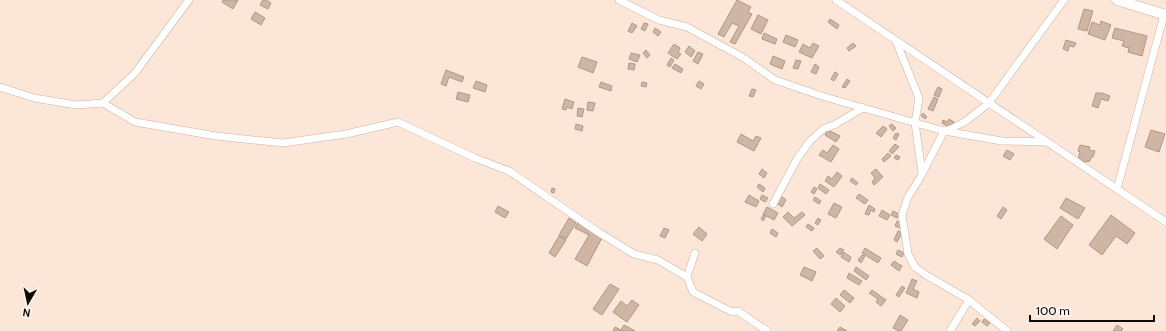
<svg xmlns="http://www.w3.org/2000/svg" width="1166" height="331" font-family="Cabin,sans-serif">
<rect width="100%" height="100%" fill="#fce6d8"/>
<g fill="#cfb5a4" stroke="#b09787">
<polygon points="223,0 238,0 233,9 222,2"/>
<polygon points="263,0 266,0 271,3 268,9 260,5"/>
<polygon points="737,0 751,7 748,12 752,14 735,44 730,42 739,26 732,23 724,37 718,34"/>
<polygon points="1084,9 1093,11 1087,31 1078,29"/>
<polygon points="255,12 265,18 261,25 251,19"/>
<polygon points="758,15 768,20 761,34 751,29"/>
<polygon points="830,19 839,25 837,29 828,22"/>
<polygon points="1101,21 1111,25 1105,40 1088,34 1092,22 1100,25"/>
<polygon points="632,23 637,26 632,33 628,31"/>
<polygon points="644,23 648,24 645,31 641,29"/>
<polygon points="655,28 661,32 658,36 653,32"/>
<polygon points="1115,28 1147,36 1142,56 1128,52 1129,48 1122,46 1124,41 1112,38"/>
<polygon points="764,33 777,39 775,44 762,39"/>
<polygon points="786,35 798,40 795,47 783,42"/>
<polygon points="1066,40 1076,43 1074,47 1069,46 1068,51 1063,49"/>
<polygon points="813,43 819,46 812,58 799,52 803,44 810,48"/>
<polygon points="853,43 856,46 849,51 847,48"/>
<polygon points="674,44 680,48 678,52 681,54 677,59 668,53"/>
<polygon points="689,46 695,51 691,57 685,52"/>
<polygon points="646,50 650,55 647,58 643,53"/>
<polygon points="698,52 703,54 698,64 693,61"/>
<polygon points="631,53 640,55 637,62 629,59"/>
<polygon points="773,56 785,61 782,69 770,64"/>
<polygon points="582,57 597,62 593,73 578,67"/>
<polygon points="671,58 674,60 670,67 667,65"/>
<polygon points="796,60 801,61 798,69 793,68"/>
<polygon points="629,63 635,64 634,70 628,69"/>
<polygon points="675,64 683,69 681,73 672,68"/>
<polygon points="815,64 819,67 816,74 811,72"/>
<polygon points="446,70 464,77 462,82 449,77 446,86 441,84"/>
<polygon points="835,72 838,74 834,81 831,79"/>
<polygon points="847,79 850,81 845,88 842,87"/>
<polygon points="476,81 487,85 485,92 473,88"/>
<polygon points="699,81 704,84 701,89 696,86"/>
<polygon points="601,82 612,86 611,91 599,87"/>
<polygon points="642,82 647,83 646,87 641,86"/>
<polygon points="938,87 942,89 939,97 934,95"/>
<polygon points="752,89 756,90 753,97 749,96"/>
<polygon points="458,92 470,95 468,102 456,99"/>
<polygon points="1096,93 1102,93 1110,96 1108,101 1101,99 1098,108 1092,106"/>
<polygon points="934,97 938,99 933,111 928,109"/>
<polygon points="565,99 574,102 572,109 567,107 566,110 562,109"/>
<polygon points="588,102 595,103 593,111 587,110"/>
<polygon points="578,108 584,109 582,117 577,116"/>
<polygon points="923,113 927,117 925,119 921,116"/>
<polygon points="949,119 954,122 950,128 942,123 943,120 947,122"/>
<polygon points="576,124 583,126 582,131 575,129"/>
<polygon points="892,124 896,128 893,131 889,126"/>
<polygon points="883,126 887,129 881,137 876,133"/>
<polygon points="828,130 840,136 836,142 825,135"/>
<polygon points="1151,130 1165,134 1159,152 1145,147"/>
<polygon points="896,133 899,134 896,140 893,138"/>
<polygon points="741,134 753,141 756,136 761,138 754,151 737,142"/>
<polygon points="895,144 899,147 892,154 889,151"/>
<polygon points="833,145 839,149 831,162 819,155 823,150 827,153"/>
<polygon points="1080,145 1090,147 1089,150 1095,151 1093,157 1091,157 1090,161 1085,162 1078,160 1080,152 1078,151"/>
<polygon points="1007,150 1014,154 1010,160 1003,156"/>
<polygon points="888,153 891,156 884,162 882,159"/>
<polygon points="896,155 900,157 898,160 894,158"/>
<polygon points="762,169 767,173 764,178 759,174"/>
<polygon points="876,169 883,177 874,185 872,182 875,178 871,173"/>
<polygon points="837,172 842,176 834,187 825,181 828,176 832,179"/>
<polygon points="852,178 858,183 856,185 850,181"/>
<polygon points="759,184 765,188 763,192 757,187"/>
<polygon points="820,184 829,190 826,194 818,188"/>
<polygon points="814,187 817,189 814,194 811,192"/>
<polygon points="552,188 555,189 554,193 551,192"/>
<polygon points="859,194 868,200 865,204 856,198"/>
<polygon points="749,195 759,201 756,207 745,202"/>
<polygon points="762,195 768,198 765,202 760,199"/>
<polygon points="780,195 786,200 782,207 775,202"/>
<polygon points="815,197 821,201 819,204 813,200"/>
<polygon points="1066,198 1085,208 1078,219 1060,208"/>
<polygon points="834,203 842,207 836,218 828,214"/>
<polygon points="869,205 875,209 874,212 871,210 869,215 865,214"/>
<polygon points="498,206 509,212 505,218 495,212"/>
<polygon points="767,207 778,213 774,220 763,214"/>
<polygon points="1003,207 1007,210 1001,219 997,216"/>
<polygon points="882,210 890,215 887,220 879,216"/>
<polygon points="893,211 899,214 897,218 891,215"/>
<polygon points="788,212 794,218 802,212 805,215 792,226 783,217"/>
<polygon points="763,215 766,216 763,221 761,219"/>
<polygon points="1111,215 1135,233 1127,244 1116,236 1102,255 1089,245"/>
<polygon points="1061,216 1073,225 1057,249 1044,239"/>
<polygon points="569,218 576,223 566,239 559,235"/>
<polygon points="818,218 821,220 818,225 815,223"/>
<polygon points="897,221 902,223 900,228 895,226"/>
<polygon points="578,222 603,236 587,266 575,259 589,235 575,228"/>
<polygon points="808,224 814,228 812,231 806,227"/>
<polygon points="699,227 707,234 702,241 693,234"/>
<polygon points="664,228 669,230 665,238 660,236"/>
<polygon points="772,229 778,233 776,237 770,233"/>
<polygon points="898,231 902,233 897,242 894,240"/>
<polygon points="559,236 566,240 555,257 549,253"/>
<polygon points="817,248 824,256 820,259 813,251"/>
<polygon points="840,248 844,250 840,255 836,252"/>
<polygon points="865,248 881,258 878,263 862,253"/>
<polygon points="898,250 904,253 902,257 896,254"/>
<polygon points="843,252 851,257 849,262 841,257"/>
<polygon points="862,255 865,256 861,263 858,260"/>
<polygon points="894,261 902,266 899,271 891,265"/>
<polygon points="804,267 816,272 812,281 800,275"/>
<polygon points="856,267 869,276 866,280 854,271"/>
<polygon points="849,273 862,281 859,285 847,278"/>
<polygon points="912,279 917,281 913,289 919,292 917,298 906,293"/>
<polygon points="610,284 619,289 602,315 593,309"/>
<polygon points="902,286 905,288 899,297 896,295"/>
<polygon points="844,290 854,298 850,303 840,295"/>
<polygon points="872,290 886,300 881,306 876,302 878,299 869,293"/>
<polygon points="836,298 845,306 840,312 831,304"/>
<polygon points="632,300 639,305 627,322 613,312 621,301 627,306"/>
<polygon points="900,315 908,320 901,331 899,331 893,328"/>
<polygon points="977,318 980,321 975,326 972,324"/>
<polygon points="984,319 990,323 987,326 982,322"/>
<polygon points="624,325 635,331 613,331 615,327 621,330"/>
<polygon points="1117,325 1123,329 1121,331 1113,331"/>
<polygon points="840,327 847,331 837,331"/>
</g>
<g fill="none" stroke-linecap="round" stroke-linejoin="round">
<defs>
<g id="street">
<polyline points="619,0 659,20 687,27 744,58 775,80 825,97 944,131 1002,141 1047,142"/>
<polyline points="836,0 1166,222"/>
<polyline points="896,41 919,98 915,123 922,173"/>
<polyline points="0,87 34,98 76,105 103,103 135,122 216,136 283,143 346,134 398,122 475,158 509,171 598,232 634,254 658,260 687,277"/>
<polyline points="103,103 135,73 189,0"/>
<polyline points="1117,189 1164,15"/>
<polyline points="773,204 797,159 810,141 823,129 834,125 863,108"/>
<polyline points="695,253 687,277 693,292 732,312 738,311 767,331"/>
<polyline points="950,331 969,300"/>
<polyline points="1007,331 969,300 926,275 915,267 908,254 902,215 908,197 920,178 944,131 951,129 966,121 989,103 1064,0"/>
</g>
<polyline id="secondary" points="1117,0 1166,15"/>
</defs>
<use href="#street" stroke="#cdb3a2" stroke-width="8"/>
<use href="#secondary" stroke="#cdb3a2" stroke-width="11"/>
<use href="#street" stroke="#fff" stroke-width="7"/>
<use href="#secondary" stroke="#fff" stroke-width="10"/>
</g>
<g transform="translate(28 303) rotate(189)" stroke="#fdf7f4" stroke-width="3" paint-order="stroke">
<path d="M0-3L7 15L0 10L-7 15Z" fill="#120a05"/>
<text y="-6" font-size="11" font-weight="bold" text-anchor="middle" fill="#120a05">N</text>
</g>
<path d="M1030 315v6h124v-6" fill="none" stroke="#120a05" stroke-width="2"/>
<text x="1036" y="315" font-size="12" fill="#120a05" stroke="#fdf7f4" stroke-width="3" paint-order="stroke">100 m</text>
</svg>
